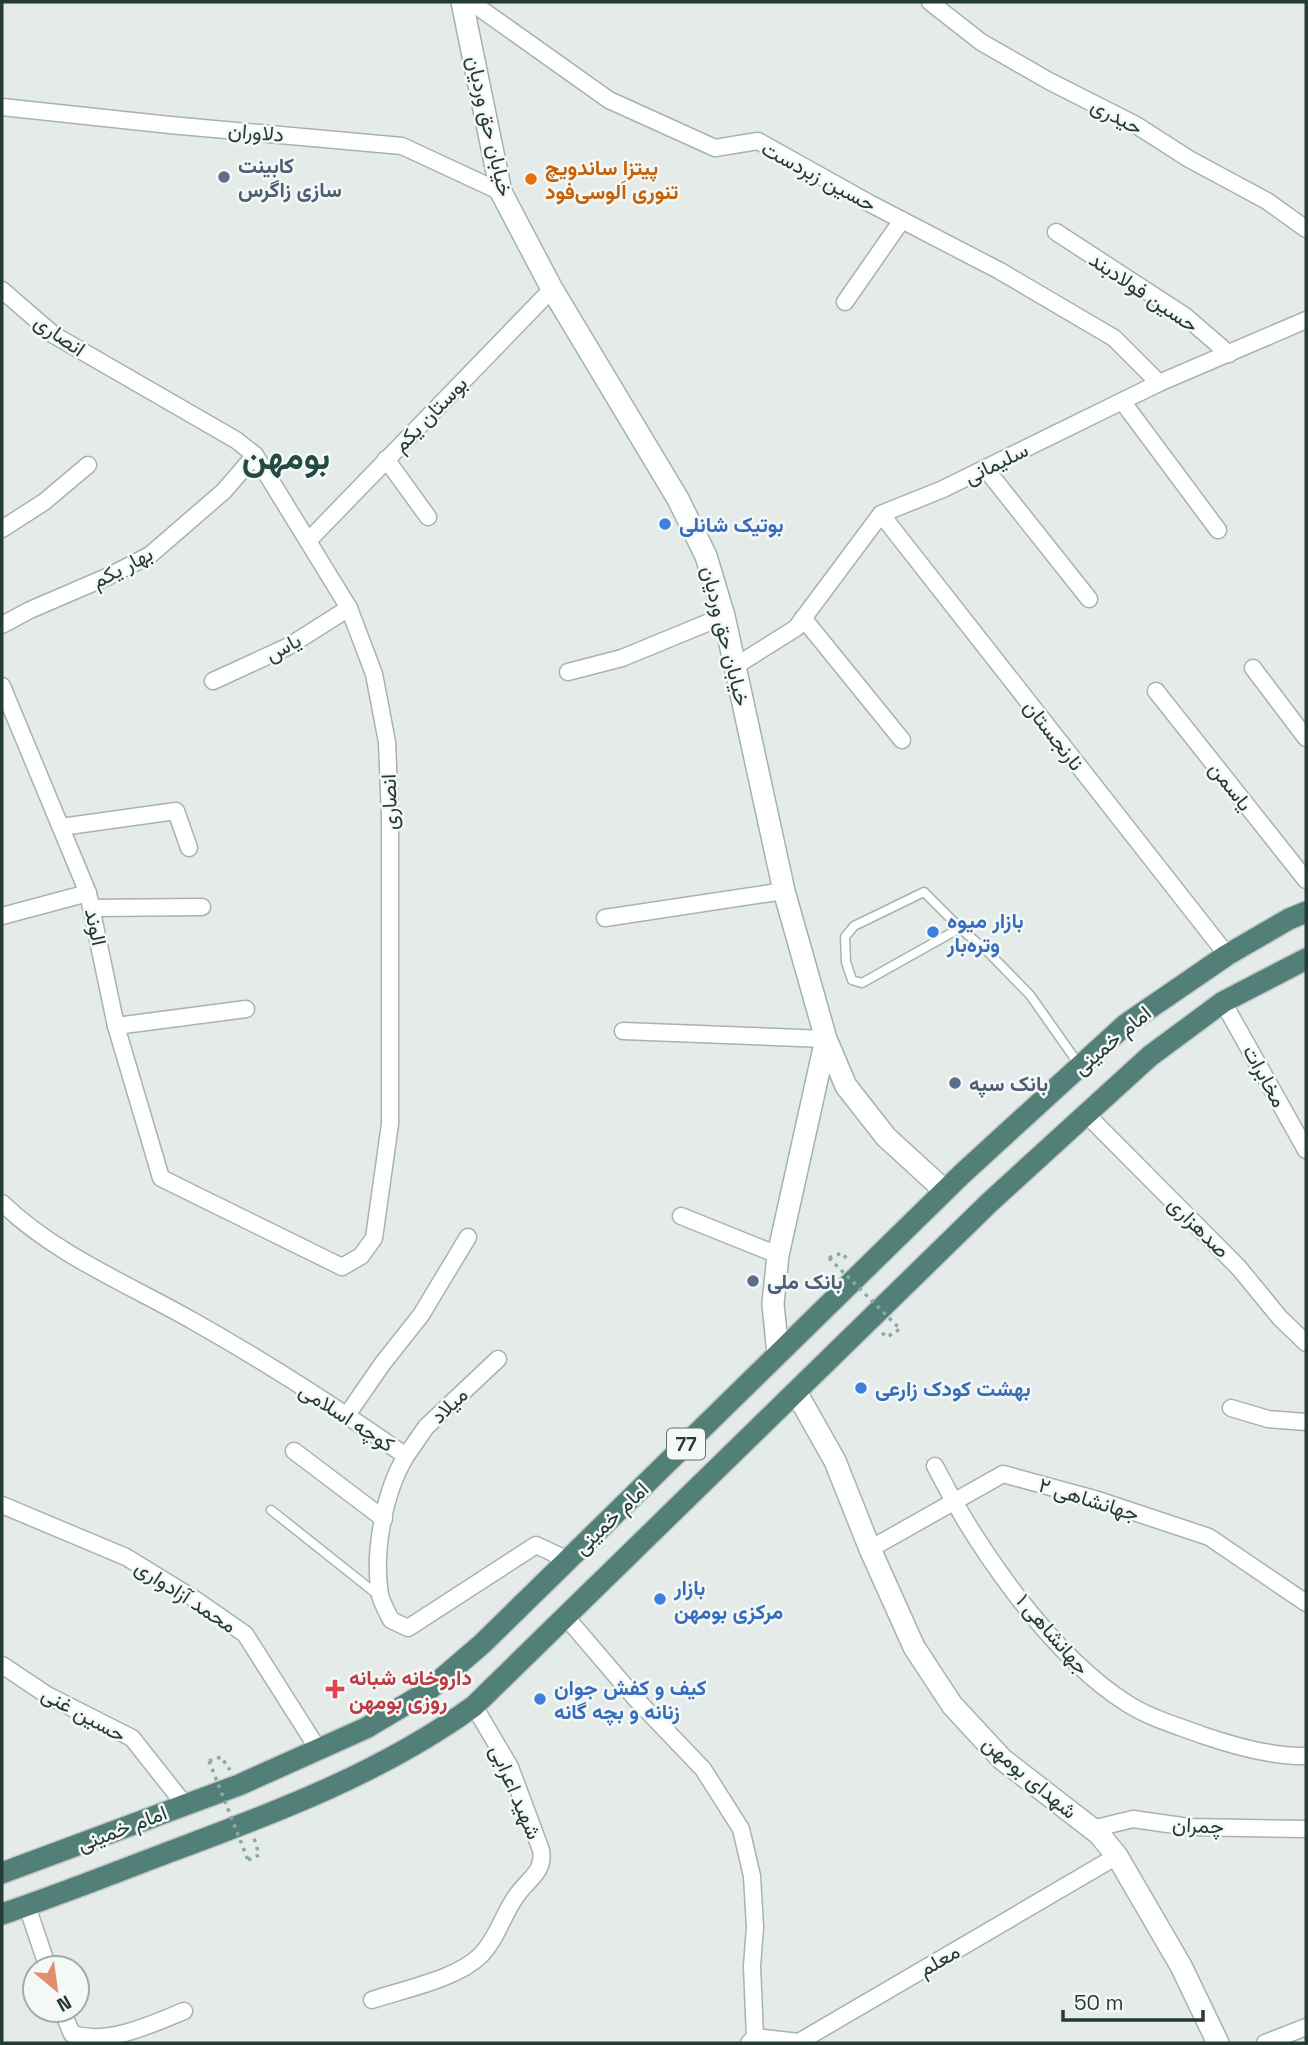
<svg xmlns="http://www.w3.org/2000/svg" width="1308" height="2045" font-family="'Space Grotesk',Vazirmatn,sans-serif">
<rect width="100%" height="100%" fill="#e4ebe8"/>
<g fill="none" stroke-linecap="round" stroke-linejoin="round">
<defs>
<g id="service">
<polyline points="960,928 924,892 854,926 845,937 846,962 852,980 862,983 960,928 989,953 1030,995 1080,1066"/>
<polyline points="271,1510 378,1595"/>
</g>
<g id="minor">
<polyline points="471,2 609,100 715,148 758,141 869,203 1000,271 1114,338 1159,383"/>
<polyline points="930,2 981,42 1049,81 1136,125 1189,159 1267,201 1306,229"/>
<polyline points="2,107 170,125 402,146 501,192"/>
<polyline points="1056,232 1185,316 1229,354"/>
<polyline points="2,290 54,335 236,440 255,455 349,608 374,674 387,742 390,817 390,1124 374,1238 361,1256 342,1267 161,1178 116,1026 88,893 2,686"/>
<polyline points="845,302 902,220"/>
<polyline points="1122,401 1218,530"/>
<polyline points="386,459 428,517"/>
<polyline points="985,468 1089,599"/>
<polyline points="881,514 1227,955"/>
<polyline points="2,529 44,502 88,465"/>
<polyline points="309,540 552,289"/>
<polyline points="803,618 902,740"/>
<polyline points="2,625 30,610 109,576 150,555 224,491 255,455"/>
<polyline points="734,667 796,628 881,514 943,489 1159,383 1306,320"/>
<polyline points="1253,668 1306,738"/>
<polyline points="568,672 622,658 724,616"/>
<polyline points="213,681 289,646 349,608"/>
<polyline points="1156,691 1306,880"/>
<polyline points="61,827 176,811 189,848"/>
<polyline points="92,908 202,907"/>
<polyline points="2,916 88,893"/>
<polyline points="605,918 784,891"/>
<polyline points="1223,1002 1306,1150"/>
<polyline points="116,1026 246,1009"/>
<polyline points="623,1031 826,1039"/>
<polyline points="1086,1114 1239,1268 1280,1318 1306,1343"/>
<path d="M2,1203C56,1255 128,1284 193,1321C266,1362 337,1408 406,1456C384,1492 373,1552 380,1595C382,1603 387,1612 391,1620L408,1628L536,1545L568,1560"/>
<polyline points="681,1216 778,1255"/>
<polyline points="1231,1408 1268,1419 1306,1422"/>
<polyline points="347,1415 383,1363 421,1315 468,1237"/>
<polyline points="294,1451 384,1519"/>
<polyline points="406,1456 426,1427 498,1359"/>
<path d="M935,1466C976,1547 1051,1656 1128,1704C1150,1718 1178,1726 1202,1735C1234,1746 1273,1757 1306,1756"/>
<polyline points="2,1505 126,1557 193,1598 245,1634 318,1749"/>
<polyline points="870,1549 1003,1474 1098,1500 1209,1537 1306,1603"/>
<polyline points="566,1617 636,1699 703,1769 741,1829 752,1876 755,1927 752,1966 755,2037 749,2043"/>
<polyline points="2,1665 47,1695 132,1738 185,1805"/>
<polyline points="1092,1829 1133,1819 1189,1827 1306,1829"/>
<polyline points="27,1906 48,1968"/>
<path d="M372,2000C405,1989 457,1979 481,1955C498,1937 503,1914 517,1895C528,1879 545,1872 541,1850L510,1767L474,1706"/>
<path d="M62,2010L72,2034C108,2045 150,2025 184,2011"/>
<polyline points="755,2037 799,2042 1117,1856"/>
<polyline points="1265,2043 1306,2027"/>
</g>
<polyline id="tertiary" points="796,1392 835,1461 870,1549 914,1647 952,1705 1002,1759 1099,1834 1117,1856 1181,1966 1218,2043"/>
<g id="secondary">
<polyline points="462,2 501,192 552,289 678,499 706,556 724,616 784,891 826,1039 846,1086 886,1137 945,1191"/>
<polyline points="778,1354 773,1304 778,1255 826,1039"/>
</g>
<g id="trunk">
<polyline points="2,1873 239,1785 366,1728 425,1693 482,1644 962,1174 1125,1025 1227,955 1289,919 1306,912"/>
<path d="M2,1914C59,1895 116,1872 172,1851C277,1812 383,1772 474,1706L990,1202L1150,1056L1223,1002L1306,959"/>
</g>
</defs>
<use href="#service" stroke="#a7b3af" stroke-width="11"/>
<use href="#minor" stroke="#a7b3af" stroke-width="19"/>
<use href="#tertiary" stroke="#a7b3af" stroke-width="24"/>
<use href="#secondary" stroke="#a0b3ad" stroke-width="24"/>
<use href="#trunk" stroke="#c2c8c7" stroke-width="24"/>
<g stroke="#88aba2" stroke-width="3.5" stroke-dasharray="3.5 5" stroke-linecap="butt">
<polyline points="829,1258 842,1253 848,1260"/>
<polyline points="882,1333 887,1337 900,1329"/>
<polyline points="209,1761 221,1757 230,1770"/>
<polyline points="248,1860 259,1855 254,1838"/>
</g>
<use href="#service" stroke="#fff" stroke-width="8"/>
<use href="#minor" stroke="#fff" stroke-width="16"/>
<use href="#tertiary" stroke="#fff" stroke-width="21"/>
<use href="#secondary" stroke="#fff" stroke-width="21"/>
<use href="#trunk" stroke="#527f77" stroke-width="21"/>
<g stroke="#88aba2" stroke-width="3.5" stroke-dasharray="3.5 5" stroke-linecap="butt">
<polyline points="829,1258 900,1329"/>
<polyline points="209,1761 248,1860"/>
</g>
</g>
<g fill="#5c6f8a" stroke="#f4f8f6" stroke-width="2.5">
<circle cx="224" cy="177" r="7"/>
<circle cx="955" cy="1083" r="7"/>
<circle cx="753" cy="1281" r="7"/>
</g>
<circle fill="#e8710a" stroke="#f4f8f6" stroke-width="2.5" cx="531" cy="179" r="7"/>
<g fill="#3f7fe0" stroke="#f4f8f6" stroke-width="2.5">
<circle cx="665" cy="524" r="7"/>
<circle cx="933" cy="932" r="7"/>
<circle cx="861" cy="1388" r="7"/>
<circle cx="660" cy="1599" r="7"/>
<circle cx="540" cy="1699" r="7"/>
</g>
<path fill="#e0444e" stroke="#f4f8f6" stroke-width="2.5" d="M331.5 1678.5h7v7h7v7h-7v7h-7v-7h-7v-7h7z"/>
<g text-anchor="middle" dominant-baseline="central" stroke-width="5" stroke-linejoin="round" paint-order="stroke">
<rect fill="#f4f8f6" stroke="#637470" stroke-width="2" x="667" y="1428.5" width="38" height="31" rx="5"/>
<g font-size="19" font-weight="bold" fill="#253b36">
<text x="686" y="1444">77</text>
</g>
<g font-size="21" fill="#253b36" stroke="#f4f8f6">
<text transform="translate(1117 116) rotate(28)">حیدری</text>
<text transform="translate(490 126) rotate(77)">خیابان حق وردیان</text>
<text transform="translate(256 132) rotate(5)">دلاوران</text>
<text transform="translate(819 176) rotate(28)">حسین زبردست</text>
<text transform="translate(1144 292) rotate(34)">حسین فولادبند</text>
<text transform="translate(60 335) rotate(35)">انصاری</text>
<text transform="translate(430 414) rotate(-46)">بوستان یکم</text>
<text transform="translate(996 463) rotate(-26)">سلیمانی</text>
<text transform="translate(122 567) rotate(-28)">بهار یکم</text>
<text transform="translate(726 636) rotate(76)">خیابان حق وردیان</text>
<text transform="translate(283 647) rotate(-28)">یاس</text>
<text transform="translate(1054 735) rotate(52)">نارنجستان</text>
<text transform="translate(1231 786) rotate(52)">یاسمن</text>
<text transform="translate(389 802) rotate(-92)">انصاری</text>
<text transform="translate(96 927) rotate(78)">الوند</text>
<text transform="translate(1112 1040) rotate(-40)">امام خمینی</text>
<text transform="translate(1265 1076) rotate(61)">مخابرات</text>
<text transform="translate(1199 1227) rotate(45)">صدهزاری</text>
<text transform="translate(449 1405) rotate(-43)">میلاد</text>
<text transform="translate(347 1417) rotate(33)">کوچه اسلامی</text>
<text transform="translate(1089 1499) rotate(17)">جهانشاهی ۲</text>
<text transform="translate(611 1518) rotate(-44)">امام خمینی</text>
<text transform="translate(186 1596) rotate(33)">محمد آزادواری</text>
<text transform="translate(1053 1634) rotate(49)">جهانشاهی ۱</text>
<text transform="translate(84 1714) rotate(29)">حسین غنی</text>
<text transform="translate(1030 1777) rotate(40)">شهدای بومهن</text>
<text transform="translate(516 1792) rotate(67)">شهید اعرابی</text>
<text transform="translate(1198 1825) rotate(3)">چمران</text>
<text transform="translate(122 1828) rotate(-21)">امام خمینی</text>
<text transform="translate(939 1960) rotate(-30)">معلم</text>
</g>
<g font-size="21" font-weight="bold" fill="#4e5e75" stroke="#f4f8f6" text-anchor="start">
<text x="238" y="165">کابینت<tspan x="238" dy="24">سازی زاگرس</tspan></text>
<text x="969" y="1083">بانک سپه</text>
<text x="767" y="1281">بانک ملی</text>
</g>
<g font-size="21" font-weight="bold" fill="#c56008" stroke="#f4f8f6" text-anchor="start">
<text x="545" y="167">پیتزا ساندویچ<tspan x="545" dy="24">تنوری اَلوسی‌‌فود</tspan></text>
</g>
<g font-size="21" font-weight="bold" fill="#366cbe" stroke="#f4f8f6" text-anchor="start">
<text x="679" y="524">بوتیک شانلی</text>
<text x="947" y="920">بازار میوه<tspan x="947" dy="24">وتره‌بار</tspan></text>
<text x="875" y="1388">بهشت کودک زارعی</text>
<text x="674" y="1587">بازار<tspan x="674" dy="24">مرکزی بومهن</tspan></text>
<text x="554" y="1687">کیف و کفش جوان<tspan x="554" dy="24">زنانه و بچه گانه</tspan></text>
</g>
<g font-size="21" font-weight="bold" fill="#be3a42" stroke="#f4f8f6" text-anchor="start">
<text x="349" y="1677">داروخانه شبانه<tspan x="349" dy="24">روزی بومهن</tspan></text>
</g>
<g font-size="35" font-weight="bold" fill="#244a43" stroke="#f4f8f6">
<text x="286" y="457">بومهن</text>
</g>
</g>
<rect width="1308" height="2045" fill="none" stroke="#253b36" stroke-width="7"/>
<g transform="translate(56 1989) rotate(151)"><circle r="33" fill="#f4f8f6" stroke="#a1aca9" stroke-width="2"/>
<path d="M0-5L12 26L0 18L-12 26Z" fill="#e18e6c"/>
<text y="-10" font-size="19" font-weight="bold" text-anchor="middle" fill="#253b36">N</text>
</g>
<path d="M1063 2010v10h140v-10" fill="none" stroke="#253b36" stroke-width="3.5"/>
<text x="1074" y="2010" font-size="21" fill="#253b36" stroke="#f4f8f6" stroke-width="5" paint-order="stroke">50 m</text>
</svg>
